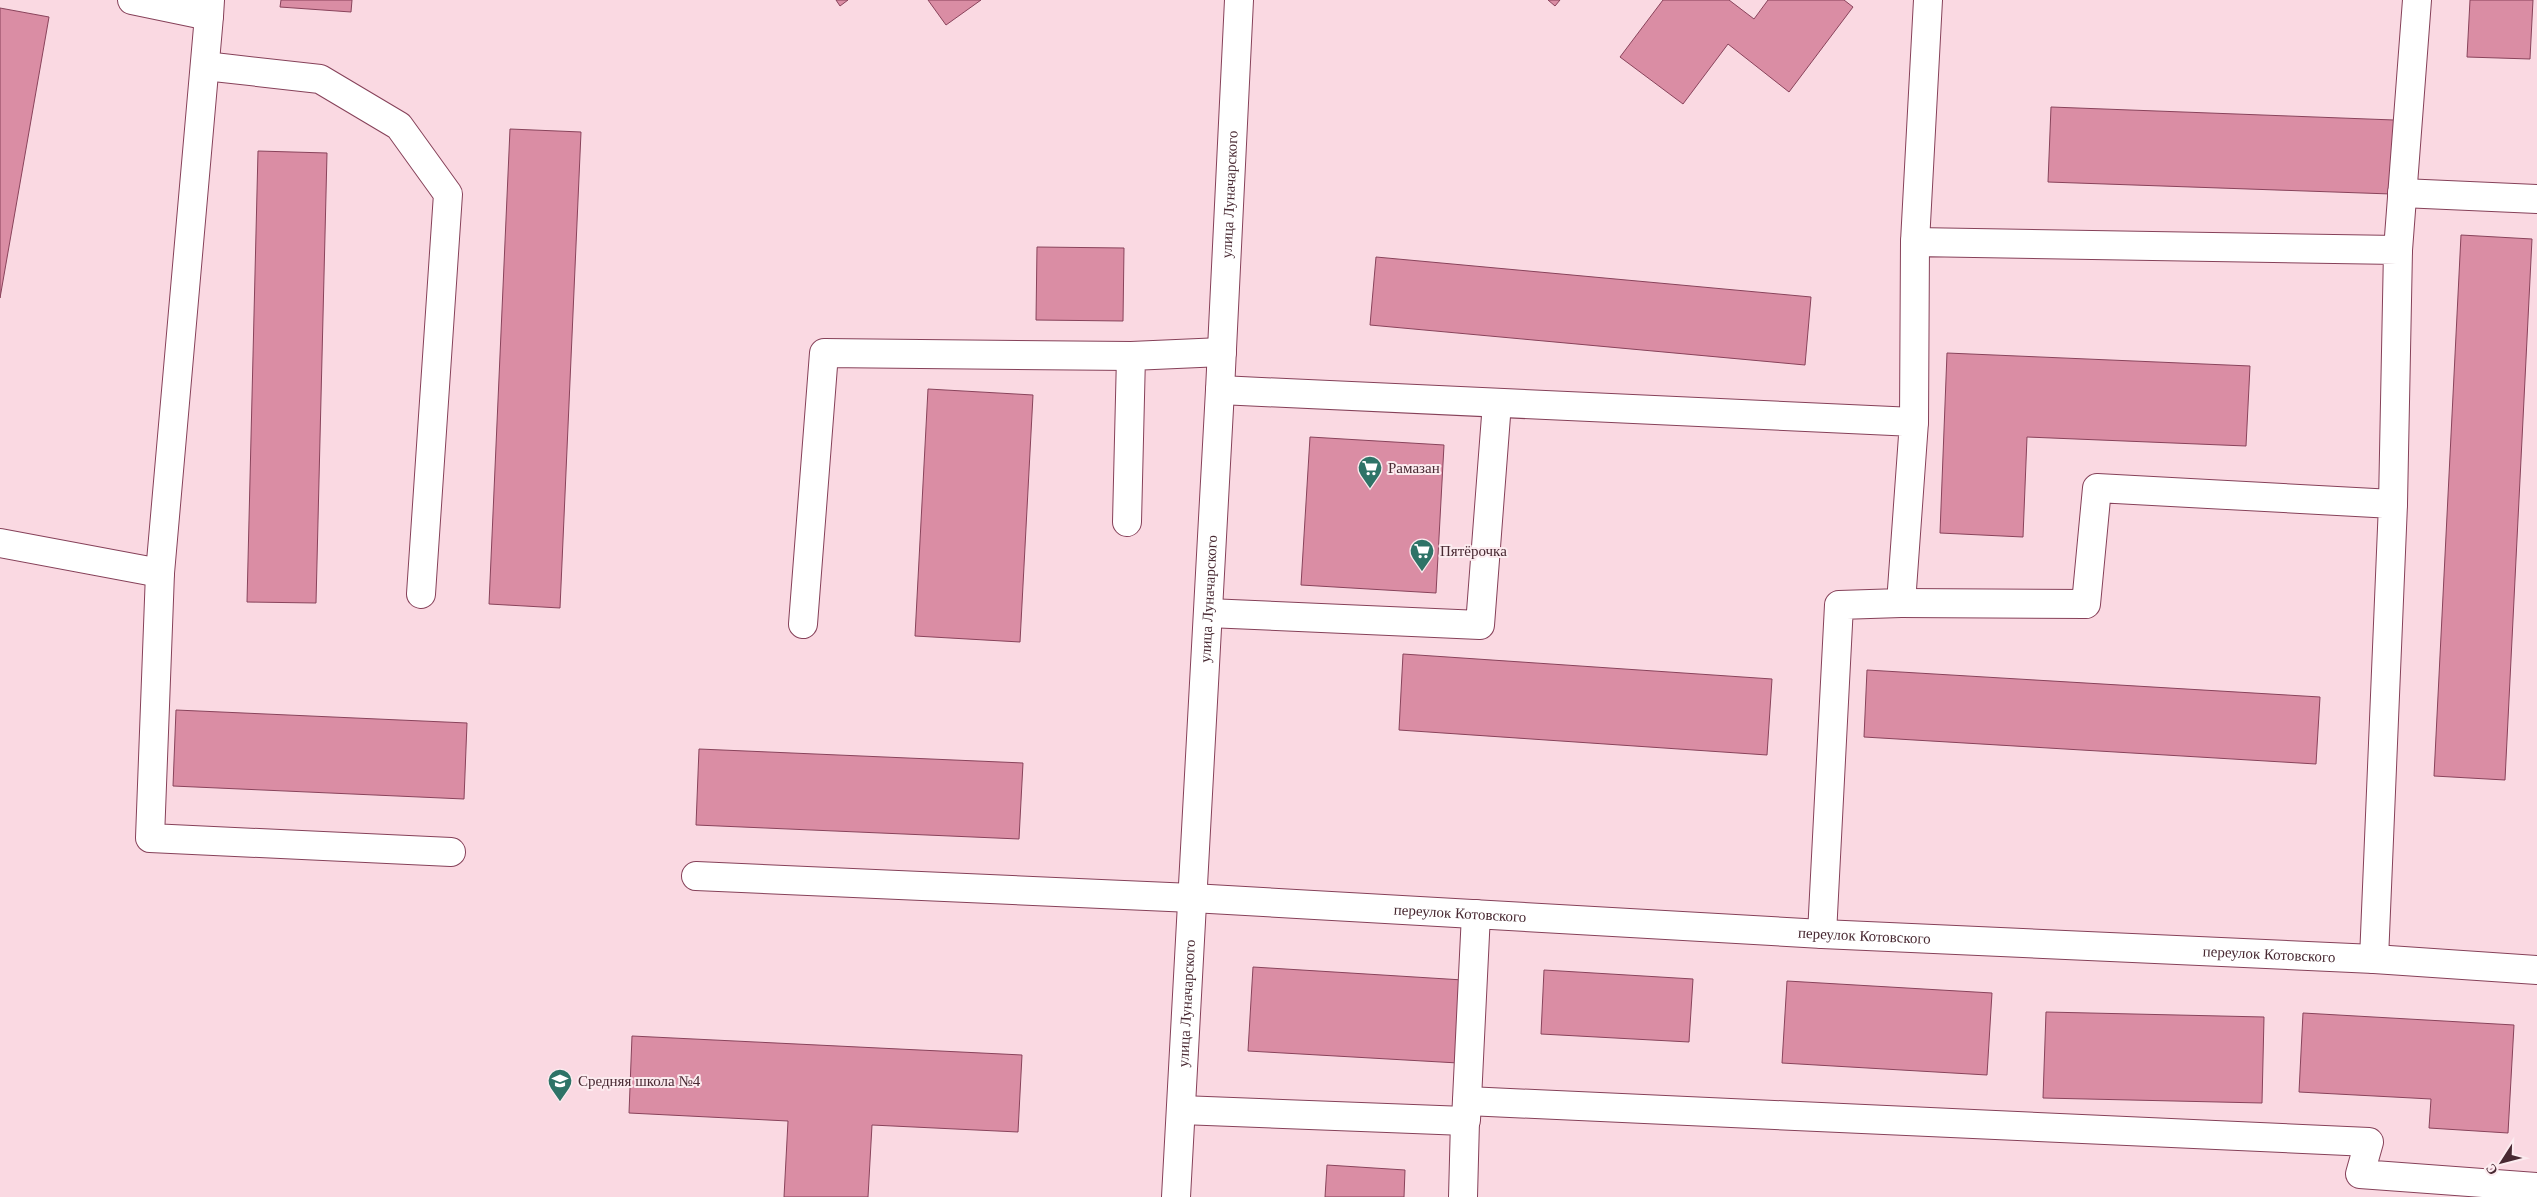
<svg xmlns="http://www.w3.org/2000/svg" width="2537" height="1197" font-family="'Times New Roman',serif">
<rect width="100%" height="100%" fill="#fad9e2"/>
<g fill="#da8da4" stroke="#89435b">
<polygon points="281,0 352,0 351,12 280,7"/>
<polygon points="836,0 848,0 840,6"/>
<polygon points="928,0 981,0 946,25"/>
<polygon points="1548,0 1560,0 1555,6"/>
<polygon points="1663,0 1729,0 1754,19 1768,0 1844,0 1853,7 1789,92 1728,44 1683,104 1620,57"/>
<polygon points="2470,0 2533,0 2530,59 2467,57"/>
<polygon points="0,8 49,17 0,298"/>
<polygon points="2051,107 2394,120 2391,194 2048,182"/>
<polygon points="510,129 581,132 560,608 489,604"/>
<polygon points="258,151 327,153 316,603 247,602"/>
<polygon points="2461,235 2532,239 2505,780 2434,776"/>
<polygon points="1037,247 1124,248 1123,321 1036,320"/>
<polygon points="1376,257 1811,297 1805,365 1370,325"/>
<polygon points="1947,353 2250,366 2246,446 2027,437 2023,537 1940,533"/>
<polygon points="928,389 1033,395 1020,642 915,636"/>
<polygon points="1310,437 1444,445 1436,593 1301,585"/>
<polygon points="1403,654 1772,679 1767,755 1399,730"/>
<polygon points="1867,670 2320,697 2316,764 1864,737"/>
<polygon points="176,710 467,723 464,799 173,786"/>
<polygon points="699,749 1023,763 1019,839 696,825"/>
<polygon points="1253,967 1463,980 1458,1063 1248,1051"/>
<polygon points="1544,970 1693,979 1689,1042 1541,1034"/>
<polygon points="1787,981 1992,993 1987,1075 1782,1063"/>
<polygon points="2046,1012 2264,1017 2262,1103 2043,1098"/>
<polygon points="2303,1013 2514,1025 2508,1133 2429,1128 2431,1099 2299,1092"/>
<polygon points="632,1036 1022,1055 1018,1132 872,1125 868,1197 784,1197 788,1121 629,1113"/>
<polygon points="1327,1165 1405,1170 1404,1197 1325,1197"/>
</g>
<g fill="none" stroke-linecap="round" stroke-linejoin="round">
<defs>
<g id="minor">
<polyline points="132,0 209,16 210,0"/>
<polyline points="205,66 320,79 399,126 448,194 421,594"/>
<polyline points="2402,193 2537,199"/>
<polyline points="1915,242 1928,0"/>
<polyline points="2398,250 2417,0"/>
<polyline points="1220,390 1914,422 1901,603 1839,605 1822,934"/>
<polyline points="1914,422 1915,242 2398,250 2393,504"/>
<polyline points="1127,522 1131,356 1222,352"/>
<polyline points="0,543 160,573 209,16"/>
<polyline points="160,573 150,838 451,852"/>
<polyline points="1901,603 2086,604 2097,488 2393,504 2374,959"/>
<polyline points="1208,613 1480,625 1497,403"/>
<polyline points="803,624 824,353 1131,356"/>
<path id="s1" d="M696,876L1192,898L1822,934L2374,959L2537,970"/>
<polyline points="1467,1101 2369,1142 2360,1174 2537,1187"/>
<polyline points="1181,1110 1465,1121 1463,1197"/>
<polyline points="1466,1120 1476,914"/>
<path id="s2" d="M1176,1197L1220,390L1239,0"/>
</g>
</defs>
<use href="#minor" stroke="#864159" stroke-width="30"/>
<use href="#minor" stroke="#fff" stroke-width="28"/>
</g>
<defs>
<symbol id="supermarket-pin" viewBox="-11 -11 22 30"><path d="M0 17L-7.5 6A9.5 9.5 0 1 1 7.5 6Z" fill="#2e7367" stroke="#fcebef"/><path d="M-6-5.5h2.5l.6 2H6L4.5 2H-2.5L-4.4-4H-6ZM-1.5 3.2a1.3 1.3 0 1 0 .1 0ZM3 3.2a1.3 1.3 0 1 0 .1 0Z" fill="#fff"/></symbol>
<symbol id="school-pin" viewBox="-11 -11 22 30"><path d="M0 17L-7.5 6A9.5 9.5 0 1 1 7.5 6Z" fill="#2e7367" stroke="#fcebef"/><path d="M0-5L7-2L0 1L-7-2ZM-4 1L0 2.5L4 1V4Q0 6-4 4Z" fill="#fff"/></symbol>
</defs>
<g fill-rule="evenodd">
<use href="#supermarket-pin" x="1356" y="454" width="28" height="38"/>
<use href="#supermarket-pin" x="1408" y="537" width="28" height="38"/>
<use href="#school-pin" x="546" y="1067" width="28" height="38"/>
</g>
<g text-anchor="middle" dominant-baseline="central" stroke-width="4" stroke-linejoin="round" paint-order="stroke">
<g font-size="15" fill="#482932" stroke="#fcebef">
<text stroke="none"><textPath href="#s2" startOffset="1004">улица Луначарского</textPath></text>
<text stroke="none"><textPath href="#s2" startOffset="599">улица Луначарского</textPath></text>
<text stroke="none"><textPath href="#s1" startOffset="765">переулок Котовского</textPath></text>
<text stroke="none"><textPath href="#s1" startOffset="1170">переулок Котовского</textPath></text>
<text stroke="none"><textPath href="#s1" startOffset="1575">переулок Котовского</textPath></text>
<text stroke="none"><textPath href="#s2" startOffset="194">улица Луначарского</textPath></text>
</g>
<g font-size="15" fill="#482932" stroke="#fcebef" text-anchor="start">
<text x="1388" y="468">Рамазан</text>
<text x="1440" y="551">Пятёрочка</text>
<text x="578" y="1081">Средняя школа №4</text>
</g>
</g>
<g transform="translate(2502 1162) rotate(234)" stroke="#fcebef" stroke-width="4" paint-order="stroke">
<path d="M0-4L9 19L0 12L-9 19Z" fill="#482932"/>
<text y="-8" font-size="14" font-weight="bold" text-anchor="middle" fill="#482932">С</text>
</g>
</svg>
